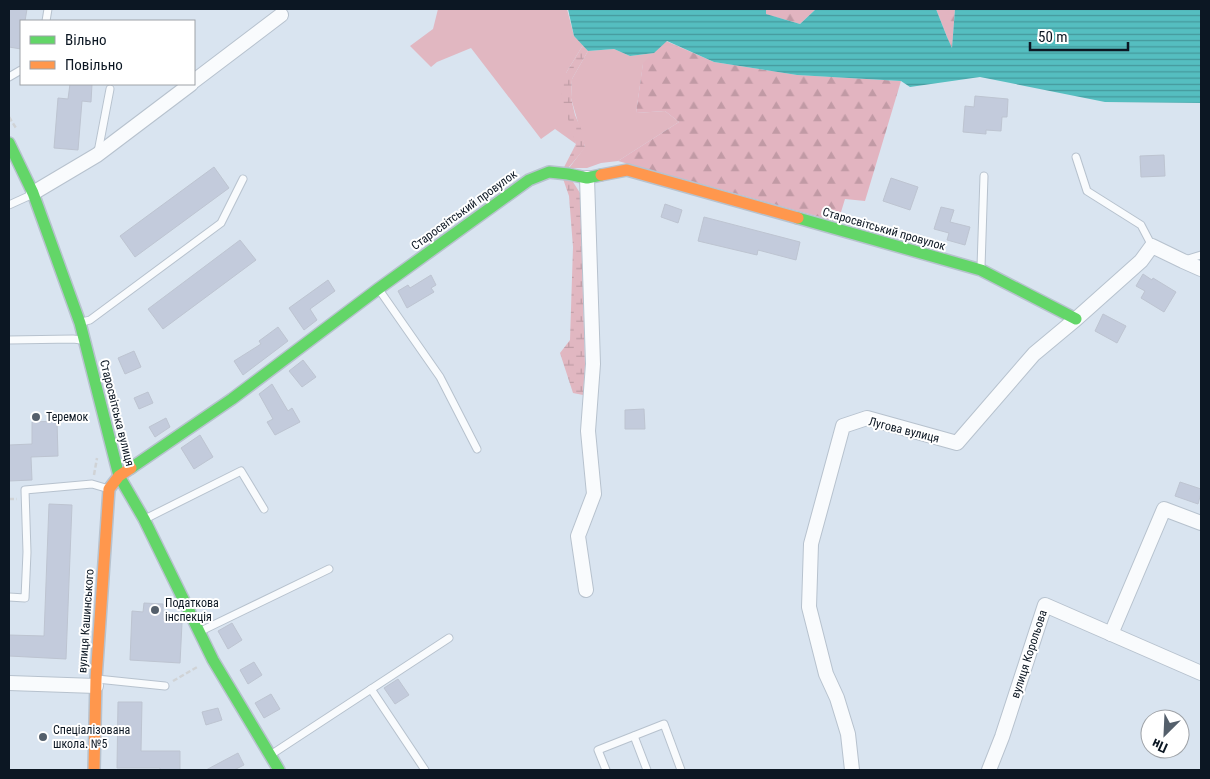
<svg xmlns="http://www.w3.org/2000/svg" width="1210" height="779" font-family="'Roboto Condensed',sans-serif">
<defs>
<pattern id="forest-firs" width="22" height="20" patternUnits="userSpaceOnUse" patternTransform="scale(1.25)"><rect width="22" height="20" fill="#e2b4c0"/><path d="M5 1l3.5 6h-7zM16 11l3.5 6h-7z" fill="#c19aa5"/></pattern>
<pattern id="wetland-marsh" width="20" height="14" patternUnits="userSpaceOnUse" patternTransform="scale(1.25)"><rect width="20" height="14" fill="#e1b7c1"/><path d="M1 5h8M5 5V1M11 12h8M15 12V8" fill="none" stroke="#c09da6"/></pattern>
<pattern id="water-rules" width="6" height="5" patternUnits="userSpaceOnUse" patternTransform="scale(1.25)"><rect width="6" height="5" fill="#55bec0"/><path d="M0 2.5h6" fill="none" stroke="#45999c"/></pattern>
</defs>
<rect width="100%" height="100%" fill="#d9e4f0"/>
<g fill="#e1b7c1">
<polygon points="438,9 567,9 574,36 583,45 566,73 576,144 555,129 541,139 471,48 437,62 431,67 410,46 433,29"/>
<polygon points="614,49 630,56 654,53 643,64 636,113 665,111 679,122 618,161 601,163 587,168 569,168 585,147 571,98 572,79 588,51"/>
</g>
<g fill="url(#forest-firs)">
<polygon points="766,9 816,9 800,24 765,14"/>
<polygon points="936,9 955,9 952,49 947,37"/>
<polygon points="666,41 714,62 797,75 901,81 865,201 845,199 838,222 618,161 679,122 665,111 636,113 643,63"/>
</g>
<polygon fill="url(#wetland-marsh)" points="583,45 588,51 572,79 571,98 575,115 582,131 585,148 569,167 568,174 580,193 585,365 583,395 573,393 560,353 570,340 573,247 569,196 561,173 576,144 561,97 566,73"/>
<polygon fill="url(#water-rules)" points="568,9 766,9 766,14 800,24 816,9 936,9 947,37 952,48 955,9 1201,9 1201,103 1105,102 980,77 910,87 901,81 797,75 714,62 667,41 654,53 630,56 614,49 588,51 574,36"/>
<g fill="#c3cbdc" stroke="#bdc4d1">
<polygon points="9,9 27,9 25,21 21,21 21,49 9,47"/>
<polygon points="70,84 92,84 91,102 82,101 78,150 54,148 58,98 68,99"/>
<polygon points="975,96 1008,99 1007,117 1002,117 1001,131 986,130 986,134 963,132 965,106 974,107"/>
<polygon points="1164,155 1165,176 1141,177 1140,156"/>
<polygon points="214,167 229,188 135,257 120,236"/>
<polygon points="891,178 918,187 910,210 883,201"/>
<polygon points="665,204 682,210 678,223 661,217"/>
<polygon points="941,207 954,210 950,222 970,227 965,245 947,240 949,233 934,229"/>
<polygon points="704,217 800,242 796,260 758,250 757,255 698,241"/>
<polygon points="240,240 256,260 163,329 148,309"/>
<polygon points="1143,274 1152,280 1153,278 1176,292 1164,312 1141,298 1145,291 1136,286"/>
<polygon points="431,275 436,285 431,288 434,292 407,308 398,291 408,285 410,288"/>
<polygon points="328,280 335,291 310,309 317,320 304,330 289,308"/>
<polygon points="1103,314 1126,326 1117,343 1095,331"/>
<polygon points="278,327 288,341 243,375 234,361 261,344 259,341"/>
<polygon points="134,351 141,367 125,374 118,358"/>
<polygon points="303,360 316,377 302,387 289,371"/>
<polygon points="272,384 288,411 292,408 300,422 275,435 267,422 273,419 259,394"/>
<polygon points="148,392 153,403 139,409 134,398"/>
<polygon points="644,409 645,429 625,429 625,410"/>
<polygon points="166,418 170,427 155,437 149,427"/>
<polygon points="57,421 58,456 31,457 32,480 9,481 9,445 32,444 32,422"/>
<polygon points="200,435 213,457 194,469 181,448"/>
<polygon points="1180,482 1201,489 1201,493 1198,504 1175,496"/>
<polygon points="49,504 72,505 66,659 9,656 9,635 44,636"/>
<polygon points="144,603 163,604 163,619 180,620 182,623 180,663 130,660 132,611 143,612"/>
<polygon points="232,623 242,640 228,649 218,631"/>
<polygon points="254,662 262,675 248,684 240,670"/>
<polygon points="398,679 409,695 395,704 384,688"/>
<polygon points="271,694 280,709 264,718 255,703"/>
<polygon points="118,702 142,702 141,751 180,751 180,770 160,770 160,768 117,768"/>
<polygon points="218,708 222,720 206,725 202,712"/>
<polygon points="238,753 244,765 234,770 206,770"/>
</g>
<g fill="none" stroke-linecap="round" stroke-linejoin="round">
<defs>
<g id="lane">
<polyline points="46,21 48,9"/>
<polyline points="9,77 21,70"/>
<polyline points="98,152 110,89"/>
<polyline points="1076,157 1087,191 1141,225 1152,246"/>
<polyline points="9,205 31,195"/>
<polyline points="1185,260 1201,255"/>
<polyline points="981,267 984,176"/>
<polyline points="380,291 440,377 477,449"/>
<polyline points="82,322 90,320 221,223 243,179"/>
<polyline points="9,340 73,339 81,340"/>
<polyline points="145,519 241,471 264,509"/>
<polyline points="9,597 25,598 27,552 25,490 92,484 109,489"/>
<polyline points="201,631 329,569"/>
<polyline points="97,679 165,686"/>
<polyline points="371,689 425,770"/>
<polyline points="634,736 647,770"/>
<polyline points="272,754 449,638"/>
<polyline points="606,770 598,750 664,724 681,770"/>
</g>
<g id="street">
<polyline points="194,81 281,15"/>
<polyline points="33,193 97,155 191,84"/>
<polyline points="586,590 578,536 594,494 588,431 593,364 587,178"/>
<polyline points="1111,634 1164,509 1201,523"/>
<polyline points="9,683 96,686"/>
<polyline points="852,770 848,734 837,698 826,674 809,607 811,544 843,426 867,418 957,443 1034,354 1076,319 1141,261 1152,246 1183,261 1201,269"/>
<polyline points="989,770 1002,737 1045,605 1201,673"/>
</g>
<g id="fast">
<polyline points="9,143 33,193 80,323 119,476 144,519 213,660 279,770"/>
<polyline points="798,218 981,270 1076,319"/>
<polyline points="131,468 232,399 378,289 529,180 549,172 568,174 587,178 601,175"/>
</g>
<g id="slow">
<polyline points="601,175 627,170 798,218"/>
<polyline points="94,770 96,679 109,489 119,476 131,468"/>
</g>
</defs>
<use href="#lane" stroke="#b7c2ce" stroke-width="9"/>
<use href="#street" stroke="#b7c2ce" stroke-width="16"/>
<use href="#fast" stroke="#b7c2ce" stroke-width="14"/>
<use href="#slow" stroke="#b7c2ce" stroke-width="14"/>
<g stroke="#d0d3d6" stroke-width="2.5" stroke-dasharray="5 2.5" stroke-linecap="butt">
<polyline points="9,117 16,128"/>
<polyline points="94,475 97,458"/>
<polyline points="9,499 17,499"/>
<polyline points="173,681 199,666"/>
</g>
<use href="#lane" stroke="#f9fbfd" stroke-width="7"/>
<use href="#street" stroke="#f9fbfd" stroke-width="14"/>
<use href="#fast" stroke="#63d668" stroke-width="11"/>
<use href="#slow" stroke="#ff974d" stroke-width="11"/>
</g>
<g fill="#545f6b" stroke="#fff" stroke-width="2">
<circle cx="36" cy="417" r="5"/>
<circle cx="155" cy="610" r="5"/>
<circle cx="43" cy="737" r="5"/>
</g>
<g text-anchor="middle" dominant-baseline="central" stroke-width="4" stroke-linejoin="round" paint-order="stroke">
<g font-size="12" fill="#0c1723" stroke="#fff">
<text transform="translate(464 210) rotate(-36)">Старосвітський провулок</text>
<text transform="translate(884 229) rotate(16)">Старосвітський провулок</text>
<text transform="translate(117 413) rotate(76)">Старосвітська вулиця</text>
<text transform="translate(904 430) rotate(14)">Лугова вулиця</text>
<text transform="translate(86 621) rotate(-86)">вулиця Кашинського</text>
<text transform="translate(1029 654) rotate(-72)">вулиця Корольова</text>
</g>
<g font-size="12" fill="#0c1723" stroke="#fff" text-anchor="start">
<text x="46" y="417">Теремок</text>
<text x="165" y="603">Податкова<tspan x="165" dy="14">інспекція</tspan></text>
<text x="53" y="730">Спеціалізована<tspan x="53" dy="14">школа. №5</tspan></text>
</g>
</g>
<rect width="1210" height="779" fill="none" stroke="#0c1723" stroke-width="20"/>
<rect x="20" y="20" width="175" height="65" fill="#ffffff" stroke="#9ea2a7"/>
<rect x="30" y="36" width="25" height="8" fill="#63d668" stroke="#9ea2a7"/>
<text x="65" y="45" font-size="15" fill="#0c1723">Вільно</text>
<rect x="30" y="61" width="25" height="8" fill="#ff974d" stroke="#9ea2a7"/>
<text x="65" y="70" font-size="15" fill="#0c1723">Повільно</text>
<g transform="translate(1165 734) rotate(204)"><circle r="24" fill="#ffffff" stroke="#9ea2a7"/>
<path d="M0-4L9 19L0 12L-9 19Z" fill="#545f6b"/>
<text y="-8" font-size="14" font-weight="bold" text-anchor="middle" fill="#0c1723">Пн</text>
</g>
<path d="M1030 42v8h98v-8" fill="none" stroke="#0c1723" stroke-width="2.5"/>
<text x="1038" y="42" font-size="15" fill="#0c1723" stroke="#ffffff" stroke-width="4" paint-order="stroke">50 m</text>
</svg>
